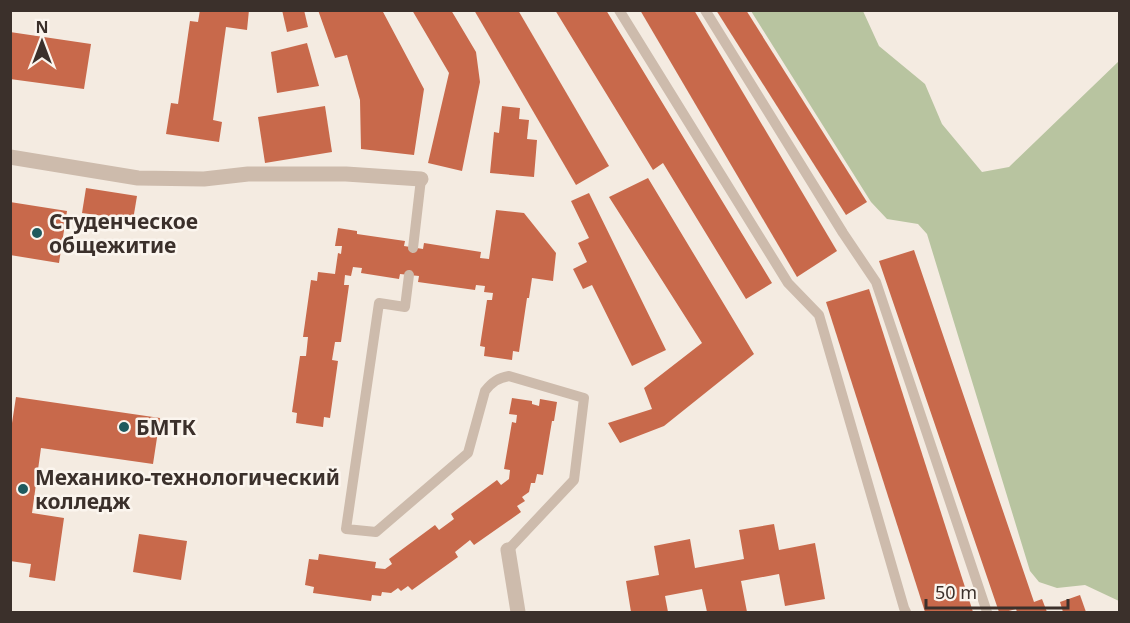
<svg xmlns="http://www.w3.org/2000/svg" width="1130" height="623" font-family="'Noto Sans',sans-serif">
<rect width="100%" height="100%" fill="#f4ebe1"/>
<polygon fill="#b8c4a0" points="751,11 863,11 879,46 925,84 942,124 982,172 1009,167 1119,61 1119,601 1085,585 1057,588 1039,582 1030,571 927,234 918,224 887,219 871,202"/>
<g fill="#c8694b">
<polygon points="200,10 249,10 247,30 226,27 213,120 222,122 219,142 166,134 171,103 178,104 190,21 198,22"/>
<polygon points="282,10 304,10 308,27 287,32"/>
<polygon points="318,10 382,10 424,89 414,155 361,149 360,100 347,55 335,58"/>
<polygon points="412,10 451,10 476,52 480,82 462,171 428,163 449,73"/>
<polygon points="474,10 518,10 609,166 576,185"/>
<polygon points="555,10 606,10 772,283 746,299 663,163 653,170"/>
<polygon points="640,10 694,10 837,251 797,277"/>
<polygon points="716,10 746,10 867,202 846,215"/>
<polygon points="10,32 91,44 84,89 10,79"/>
<polygon points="307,43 319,86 277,93 271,52"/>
<polygon points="325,106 332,152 265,163 258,117"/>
<polygon points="502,106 520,108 519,119 529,120 527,139 537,140 534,177 490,173 494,132 499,133"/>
<polygon points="648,178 754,354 664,426 620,443 608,423 652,409 644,388 702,343 609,197"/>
<polygon points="86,188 137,196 133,220 82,213"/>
<polygon points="589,193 666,350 632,366 592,285 583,289 573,269 587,262 578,243 589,238 571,201"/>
<polygon points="10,202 67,211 59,263 10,255"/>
<polygon points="496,210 524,213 556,253 553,281 532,278 529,298 527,298 519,352 513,351 512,360 484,356 485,347 480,346 487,300 492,300 493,293 484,292 485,286 476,285 475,290 418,282 419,276 400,274 399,279 361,273 362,268 353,267 351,276 345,275 344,285 349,285 341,342 335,342 332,360 338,361 330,418 324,417 323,427 296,423 297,413 292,412 300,356 306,356 308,337 303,337 311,280 317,281 318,272 335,274 338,253 341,254 342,246 335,246 338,228 357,231 357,234 405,241 404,246 423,249 424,243 481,252 480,258 489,259"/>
<polygon points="914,250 1034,602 1042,599 1047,612 1017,612 1016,609 1005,612 999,612 879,261"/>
<polygon points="869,289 973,612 925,612 826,302"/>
<polygon points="16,397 160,418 153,464 41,448 32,513 64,518 55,581 29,577 31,564 10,561 10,455 12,444 10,444 10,436"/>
<polygon points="512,398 532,401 532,404 539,406 540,399 557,402 554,421 552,421 543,475 537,474 535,483 531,483 529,492 522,497 525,501 517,506 521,512 474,545 470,540 455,552 458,557 412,590 408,586 401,591 398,588 391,593 382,592 381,596 372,595 371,601 313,593 314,587 305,585 309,559 318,560 319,554 376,562 375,568 385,569 392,564 389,559 435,525 439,530 454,519 451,514 497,480 501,485 509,479 510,470 504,469 512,422 516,423 517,415 509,414"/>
<polygon points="774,524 779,550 815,543 825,599 785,606 779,574 741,581 747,612 707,612 702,589 665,596 668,612 631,612 626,581 659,575 654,546 690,539 695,568 744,559 739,530"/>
<polygon points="139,534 187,541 181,580 133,572"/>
<polygon points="1080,595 1086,612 1063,612 1060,602"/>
</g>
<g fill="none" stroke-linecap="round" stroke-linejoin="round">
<g stroke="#cdbbac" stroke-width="10">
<polyline points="619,10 788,283 819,315 904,608 906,612"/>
<polyline points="705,10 843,233 876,282 987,612"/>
<polyline points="413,248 421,179"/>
<path d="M409,275L405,307L379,303L346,529L376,532L468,453L485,391C492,382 498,378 509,376L584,398L574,480L508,550"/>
</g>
<g stroke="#cdbbac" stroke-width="15">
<polyline points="10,157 138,178 204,179 248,174 346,174 421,179"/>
<polyline points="508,550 518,612"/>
</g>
</g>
<g fill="#1f5a5e" stroke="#fbf5ee" stroke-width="2">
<circle cx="37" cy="233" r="6"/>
<circle cx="124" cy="427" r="6"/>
<circle cx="23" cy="489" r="6"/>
</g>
<g text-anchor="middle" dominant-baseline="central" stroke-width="5" stroke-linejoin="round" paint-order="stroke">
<g font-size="21" font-weight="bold" fill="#3b302b" stroke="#fbf5ee" text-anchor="start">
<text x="49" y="221">Студенческое<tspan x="49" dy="24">общежитие</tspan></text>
<text x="136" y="427">БМТК</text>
<text x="35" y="477">Механико-технологический<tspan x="35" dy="24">колледж</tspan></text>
</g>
</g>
<rect width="1130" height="623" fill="none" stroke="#3b302b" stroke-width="24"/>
<g transform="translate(42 42)" stroke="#fbf5ee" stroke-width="4.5" paint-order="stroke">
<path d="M0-4.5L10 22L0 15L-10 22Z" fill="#3b302b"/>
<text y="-9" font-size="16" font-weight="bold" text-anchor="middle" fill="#3b302b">N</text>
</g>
<path d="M926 599v9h142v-9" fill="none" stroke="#3b302b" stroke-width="3"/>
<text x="935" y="599" font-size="18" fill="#3b302b" stroke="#fbf5ee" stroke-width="4.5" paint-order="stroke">50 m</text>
</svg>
